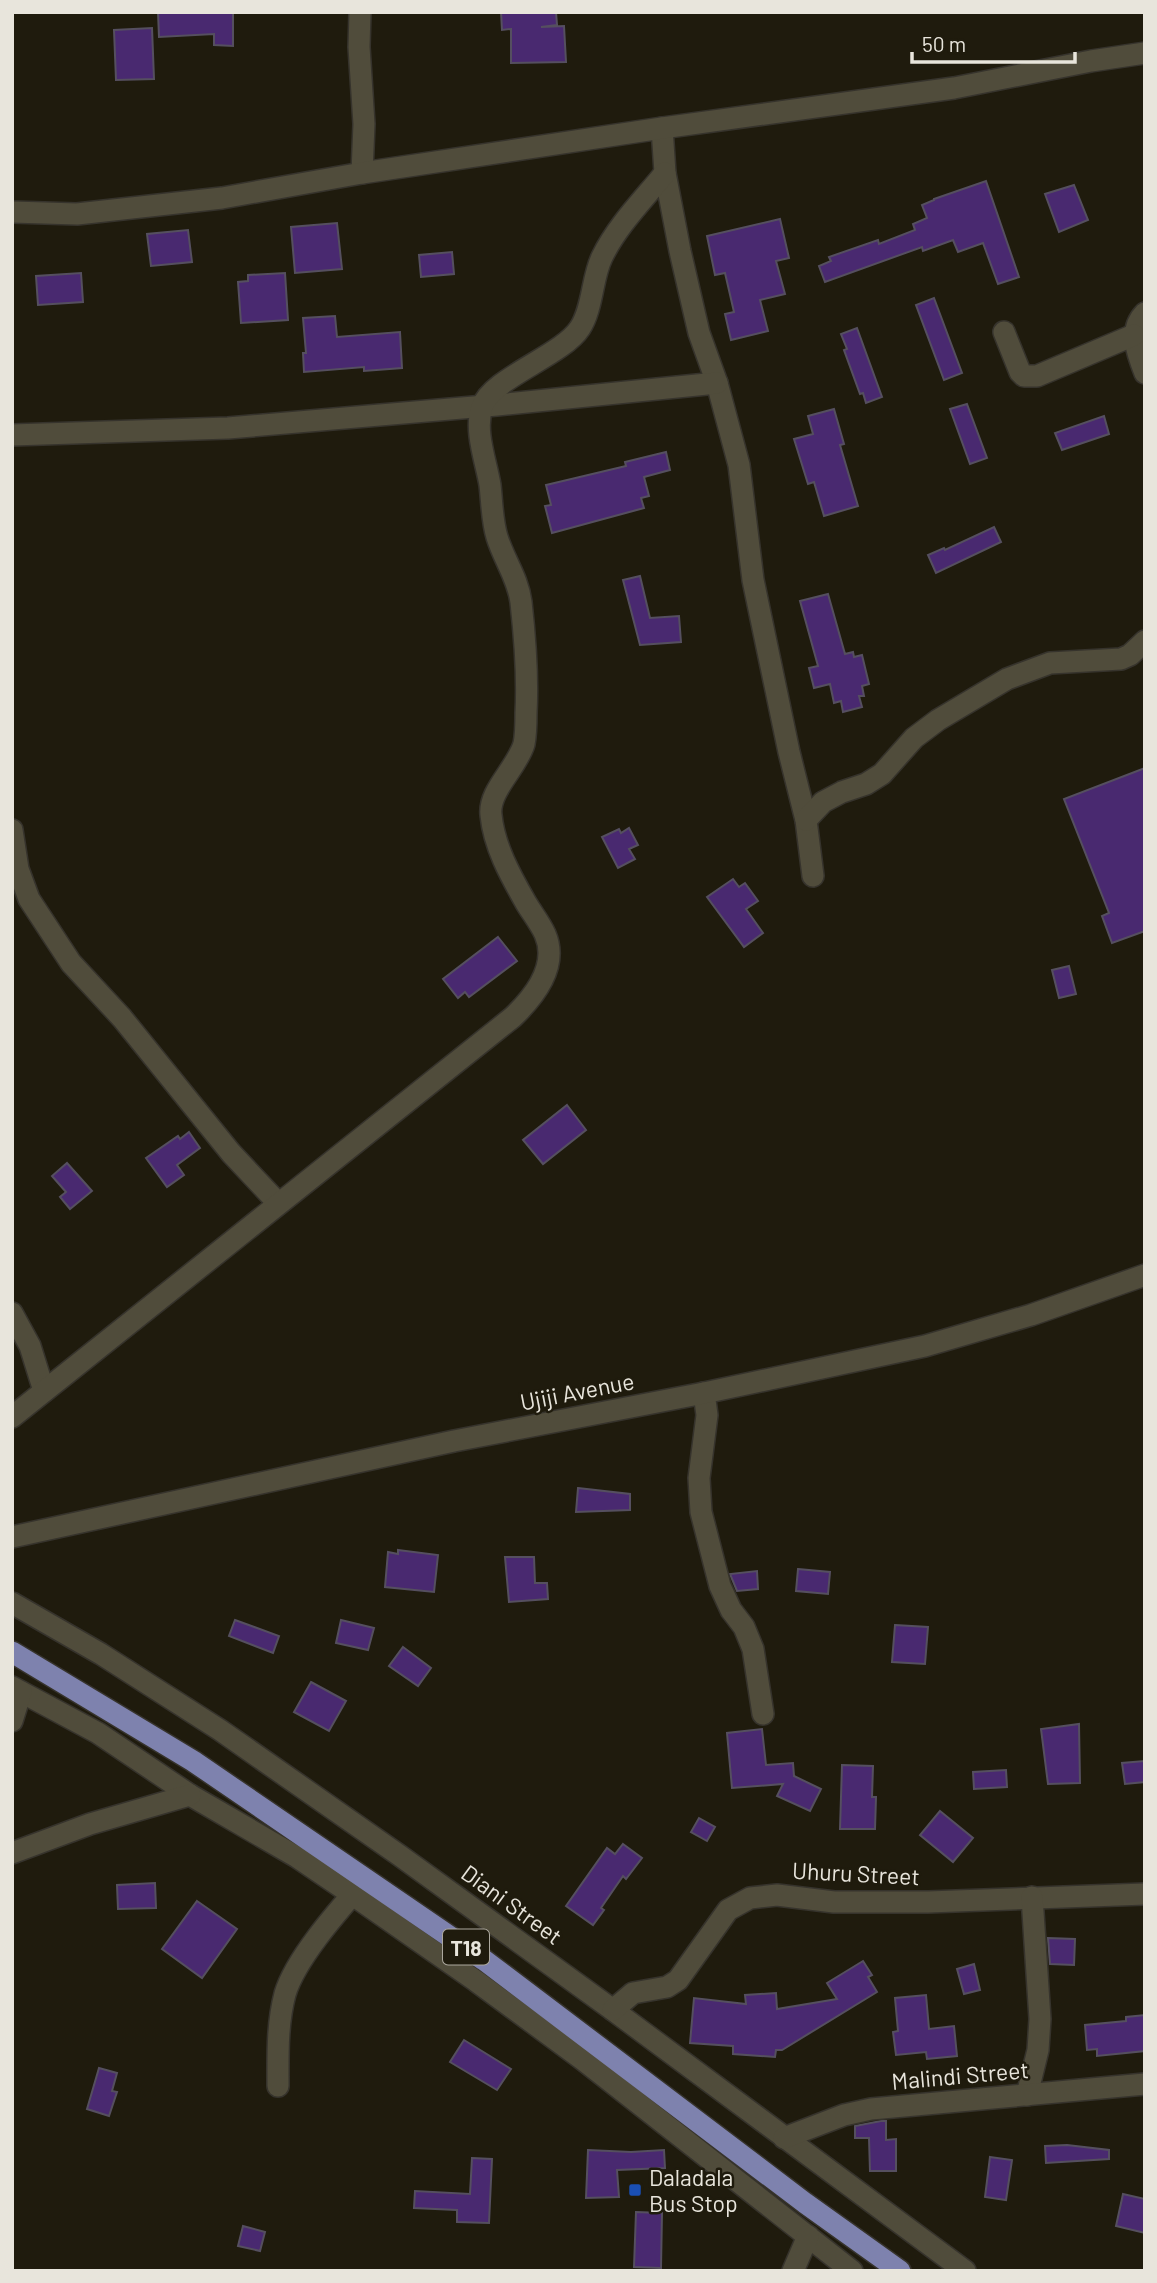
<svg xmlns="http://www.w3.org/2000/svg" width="1157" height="2283" font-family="Barlow,sans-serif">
<rect width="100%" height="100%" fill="#1f1b0d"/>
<g fill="#492970" stroke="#554f5f" stroke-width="2">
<polygon points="158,12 233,12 233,46 214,45 214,34 159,37"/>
<polygon points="501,12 556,12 557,25 541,27 564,26 566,62 511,63 511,29 502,30"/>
<polygon points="152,28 154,79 116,80 114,30"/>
<polygon points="986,181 1019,277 998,284 983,243 958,252 953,240 923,251 922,247 825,282 819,266 831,261 829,257 878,240 879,244 915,230 913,224 927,218 922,205 934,200 934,199"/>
<polygon points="1074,185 1088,220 1059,232 1045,194"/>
<polygon points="780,219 789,258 776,261 785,294 760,300 768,331 731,340 725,314 734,312 725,273 715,275 707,236"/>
<polygon points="337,223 342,269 295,273 291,227"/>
<polygon points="188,230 192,262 151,266 147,234"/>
<polygon points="452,252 454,274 421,277 419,255"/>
<polygon points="81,273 83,302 38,305 36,276"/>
<polygon points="285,273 288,320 241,323 238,282 248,281 248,275"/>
<polygon points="934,298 962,373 944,380 916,305"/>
<polygon points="335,316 337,337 400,332 402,368 364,371 364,367 304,372 303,353 306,353 303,318"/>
<polygon points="857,328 882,397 866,403 863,393 860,394 844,350 847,349 841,334"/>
<polygon points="967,404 987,458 970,464 950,409"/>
<polygon points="834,409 844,444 840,445 858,506 824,516 814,482 808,484 794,439 813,434 808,416"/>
<polygon points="1104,416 1109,434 1062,450 1055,433"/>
<polygon points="666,452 670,470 644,477 649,496 641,498 644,508 552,533 545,506 551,505 546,485 626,466 625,462"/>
<polygon points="994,527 1001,542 936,573 928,555 944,548 945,550"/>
<polygon points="640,576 650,618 679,616 681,642 640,645 623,580"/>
<polygon points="828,594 845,654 853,652 854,657 862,655 869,684 862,686 864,696 859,696 862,707 843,712 841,701 834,703 830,684 814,688 809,668 818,666 800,601"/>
<polygon points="1145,768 1145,931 1112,943 1102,916 1109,913 1064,799"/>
<polygon points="629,828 638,845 629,849 635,859 618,868 602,837 619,829 621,833"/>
<polygon points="733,879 739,887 745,883 758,901 746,909 763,933 744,947 707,897"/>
<polygon points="498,937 517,961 469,997 465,992 458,998 443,979"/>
<polygon points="1069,966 1076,994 1059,998 1052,970"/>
<polygon points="567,1105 586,1130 543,1164 523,1140"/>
<polygon points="189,1132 200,1148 177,1165 184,1175 167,1187 146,1158 178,1136 180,1139"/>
<polygon points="67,1163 92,1191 70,1209 60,1197 66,1192 52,1176"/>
<polygon points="578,1488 630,1494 630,1510 576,1512"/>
<polygon points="398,1550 438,1555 434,1592 385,1587 388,1552 398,1554"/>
<polygon points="505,1557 534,1557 535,1583 547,1583 548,1599 509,1602"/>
<polygon points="798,1569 830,1572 828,1594 796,1591"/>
<polygon points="757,1571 758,1589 737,1591 730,1574"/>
<polygon points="235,1620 279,1636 273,1653 229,1636"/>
<polygon points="341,1620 374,1628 368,1650 336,1643"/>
<polygon points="895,1625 928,1627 925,1664 892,1662"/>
<polygon points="403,1647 431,1668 418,1686 389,1666"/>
<polygon points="311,1682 346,1701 329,1731 294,1712"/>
<polygon points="1079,1724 1080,1783 1048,1784 1041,1729"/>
<polygon points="762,1729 766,1765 793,1763 794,1776 821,1789 810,1811 777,1796 783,1784 732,1788 727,1733"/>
<polygon points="1144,1761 1145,1782 1125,1784 1122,1763"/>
<polygon points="842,1765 873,1766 872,1797 876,1797 875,1829 840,1829"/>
<polygon points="1006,1770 1007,1787 974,1789 973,1772"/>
<polygon points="940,1811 973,1838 953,1862 920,1835"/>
<polygon points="699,1818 715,1827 707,1841 691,1832"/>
<polygon points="623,1844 642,1858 626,1879 623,1876 601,1908 604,1910 593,1925 566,1906 607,1848 615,1854"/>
<polygon points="155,1883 156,1908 118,1909 117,1885"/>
<polygon points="197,1901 237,1929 202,1978 162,1949"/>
<polygon points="1048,1938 1075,1939 1074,1965 1050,1964"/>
<polygon points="863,1961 872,1975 868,1977 877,1992 782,2050 776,2050 775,2057 733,2054 733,2046 690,2043 694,1998 746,2004 745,1995 776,1993 777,2009 837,1999 827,1983"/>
<polygon points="974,1964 980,1990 964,1994 957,1969"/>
<polygon points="926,1995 929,2029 954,2026 957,2056 927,2059 926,2052 896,2055 893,2032 898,2031 895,1998"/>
<polygon points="1145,2015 1145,2051 1097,2056 1097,2049 1087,2050 1085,2025 1126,2021 1126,2017"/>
<polygon points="464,2040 511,2069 497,2090 450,2062"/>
<polygon points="99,2068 117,2073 112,2091 117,2092 109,2116 87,2109"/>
<polygon points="881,2121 886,2121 886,2140 896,2139 896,2171 870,2171 869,2138 855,2138 855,2126"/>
<polygon points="1067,2145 1109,2150 1109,2159 1046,2163 1045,2146"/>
<polygon points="588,2150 631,2152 664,2150 665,2168 617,2170 619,2197 586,2198"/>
<polygon points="990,2157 1012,2160 1006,2200 985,2197"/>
<polygon points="472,2158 492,2159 489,2223 457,2222 457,2210 414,2208 415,2191 470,2194"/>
<polygon points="1123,2194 1145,2199 1145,2233 1116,2226"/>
<polygon points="636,2212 662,2213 661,2268 634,2267"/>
<polygon points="243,2226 265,2232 260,2251 238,2246"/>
</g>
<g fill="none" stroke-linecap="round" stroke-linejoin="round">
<defs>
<g id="street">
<polyline points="360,12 359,47 364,124 362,173"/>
<polyline points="662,128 665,173 680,251 699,333 717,383 739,465 753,580 789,752 806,820 813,876"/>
<polyline points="12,212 77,214 222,198 362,173 662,128 954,88 1091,61 1145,53"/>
<path d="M1145,313C1128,330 1137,353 1145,373"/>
<polyline points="1004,332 1020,372 1024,376 1037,376 1134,335"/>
<polyline points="12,435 228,428 497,405 717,383"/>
<polyline points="806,820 823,802 842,792 866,784 882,774 914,738 938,720 1007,679 1050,663 1121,659 1130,655 1145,641"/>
<polyline points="12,830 18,869 29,899 71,963 122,1018 231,1153 278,1203"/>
<polyline points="12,1313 30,1346 44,1391"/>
<polyline points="704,1393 707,1415 699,1478 701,1512 720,1586 731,1610 744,1627 753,1649 763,1714"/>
<path d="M12,1417L513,1017C535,996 559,966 545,934C540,923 532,913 526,903C510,875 494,846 491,815C488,791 517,768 524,744C526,734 526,723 526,713C528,676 525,638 521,602C518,578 504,560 497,537C492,521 492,502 490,485C486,461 474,431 482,407C491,378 562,356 580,328C593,308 592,277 602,257C617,226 643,200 665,173"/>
<polyline points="12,1603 101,1654 220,1730 399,1855 613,2010 965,2271"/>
<polyline points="12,1687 98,1733 190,1795 297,1857 353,1895 476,1981 582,2059 852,2271"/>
<polyline points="12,1721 21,1692"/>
<polyline points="12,1853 90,1824 190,1795"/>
<polyline points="613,2010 633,1993 667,1987 678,1980 728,1910 750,1898 777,1895 834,1902 928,1902 1145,1894"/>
<path d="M278,2086C278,2055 277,2024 285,1994C295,1960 336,1913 360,1886"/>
<polyline points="1027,2095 1038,2050 1040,2019 1032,1897"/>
<polyline points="784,2138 844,2115 871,2109 1145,2084"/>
<polyline points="793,2271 808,2236"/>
</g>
<polyline id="secondary" points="12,1537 454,1441 704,1393 925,1346 1031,1315 1145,1275"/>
<polyline id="primary" points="12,1652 193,1761 484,1960 805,2203 900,2271"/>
</defs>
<use href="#street" stroke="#36332c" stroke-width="24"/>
<use href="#secondary" stroke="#36332c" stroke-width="24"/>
<use href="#primary" stroke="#36332c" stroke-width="24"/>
<use href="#street" stroke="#504c3b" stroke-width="21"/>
<use href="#secondary" stroke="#504c3b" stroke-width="21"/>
<use href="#primary" stroke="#7e82ae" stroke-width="21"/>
</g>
<rect fill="#1a4fb4" stroke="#1f1b0d" stroke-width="2.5" x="628" y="2183" width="14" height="14" rx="3.5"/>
<g text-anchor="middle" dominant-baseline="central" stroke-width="5" stroke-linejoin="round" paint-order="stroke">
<rect fill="#1f1b0d" stroke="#aca89e" stroke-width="2" x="443" y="1929.5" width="46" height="35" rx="5"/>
<g font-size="21" font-weight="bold" fill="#e8e5dc">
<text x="466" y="1947">T18</text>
</g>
<g font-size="23" fill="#e8e5dc" stroke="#1f1b0d">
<text transform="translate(577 1391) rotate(-11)">Ujiji Avenue</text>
<text transform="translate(856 1873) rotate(3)">Uhuru Street</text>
<text transform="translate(512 1904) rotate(36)">Diani Street</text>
<text transform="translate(960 2075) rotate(-5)">Malindi Street</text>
</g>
<g font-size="23" fill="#e8e5dc" stroke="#1f1b0d" text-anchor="start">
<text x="649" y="2177">Daladala<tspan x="649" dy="26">Bus Stop</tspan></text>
</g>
</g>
<rect width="1157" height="2283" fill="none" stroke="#e8e5dc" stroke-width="28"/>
<path d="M912 52v10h163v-10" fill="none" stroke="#e8e5dc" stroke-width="3.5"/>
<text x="922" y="52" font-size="21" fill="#e8e5dc" stroke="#1f1b0d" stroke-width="5" paint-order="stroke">50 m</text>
</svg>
